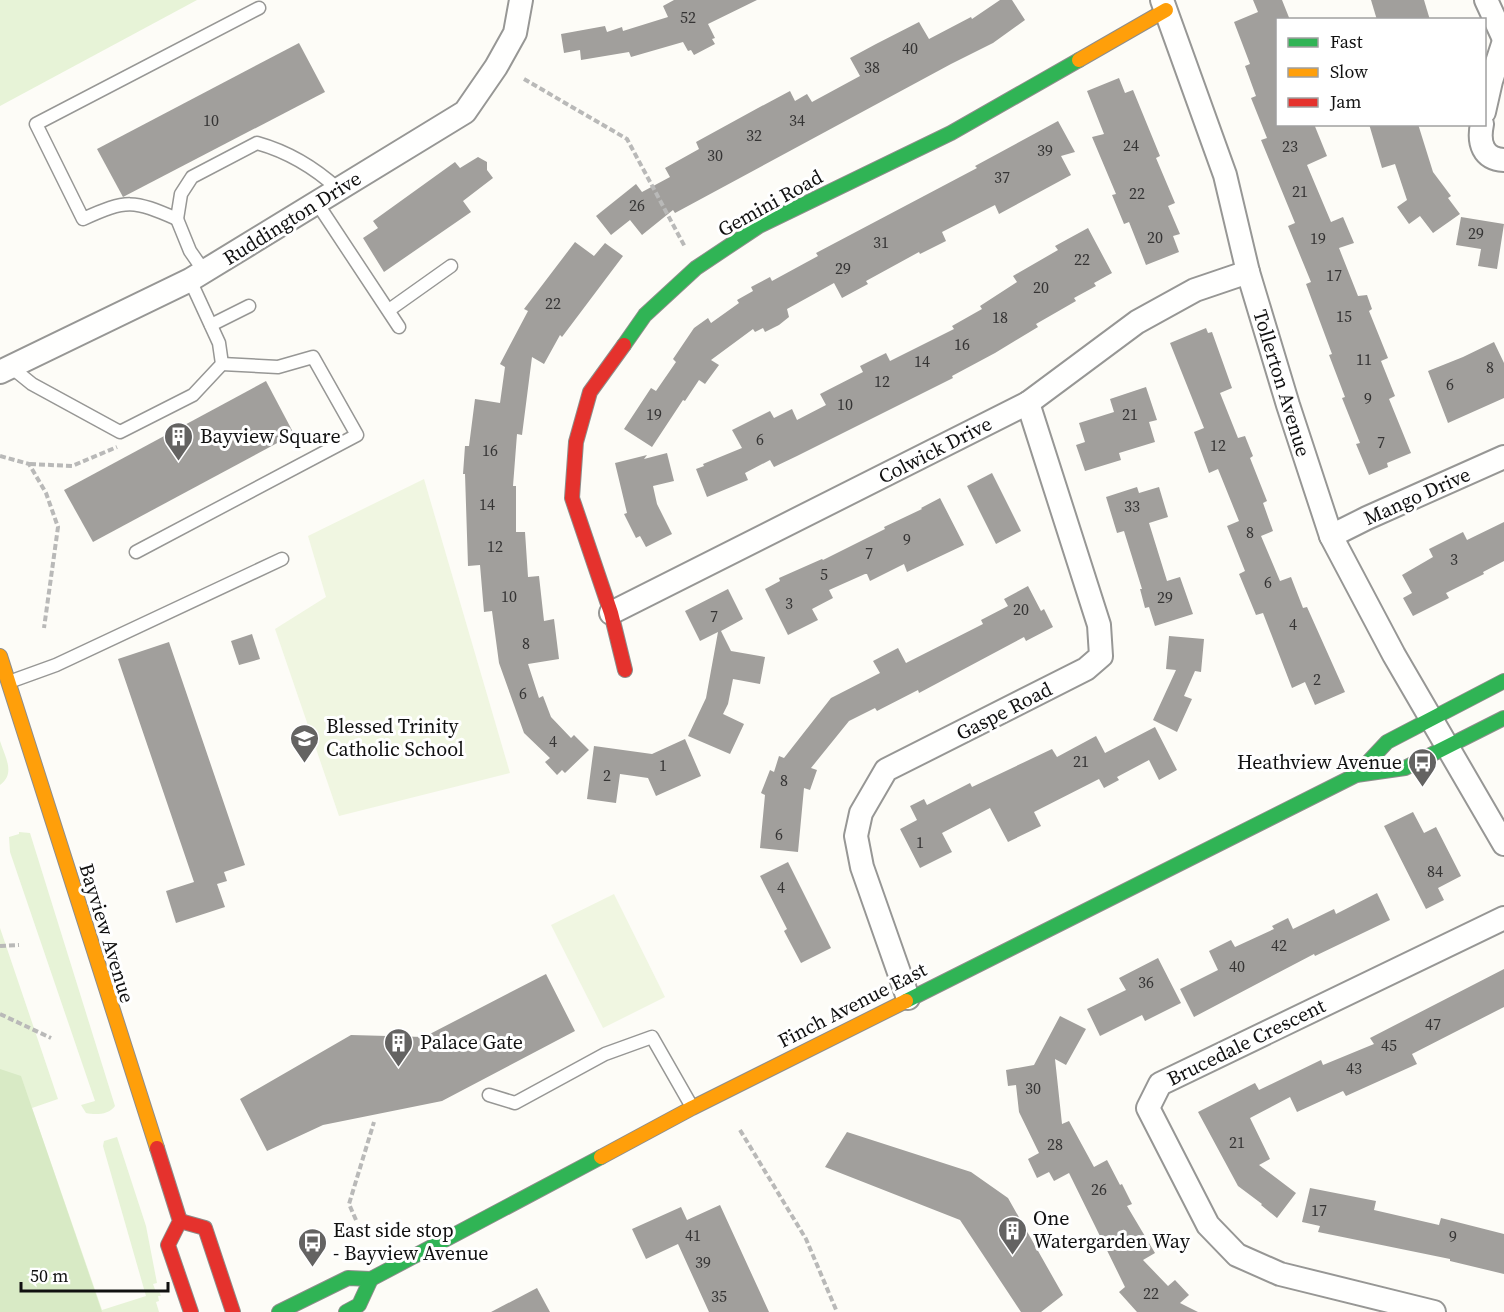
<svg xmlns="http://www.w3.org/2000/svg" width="1504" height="1312" font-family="'Source Serif 4',serif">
<rect width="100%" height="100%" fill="#fdfcf7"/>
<g fill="#e7f3d7">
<polygon points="0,0 197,0 0,106"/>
<path d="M0,741C5,757 16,773 0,785Z"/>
<path d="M19,832L30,833L115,1106C109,1115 95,1115 86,1113L81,1105L95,1101L10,852L9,837L19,834Z"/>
<polygon points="0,928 58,1099 32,1108 102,1310 146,1296 103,1146 104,1141 117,1137 146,1226 157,1283 153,1284 156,1292 159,1291 161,1296 158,1296 159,1301 156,1302 159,1312 0,1312"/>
</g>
<polygon fill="#d8eac5" points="0,1069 21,1076 102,1312 0,1312"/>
<g fill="#f0f6e1">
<polygon points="424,479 510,773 339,816 275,629 326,597 308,536"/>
<polygon points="614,894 665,997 603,1028 551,925"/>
</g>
<g fill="#a19f9c">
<polygon points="674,0 757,0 708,24 715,38 712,39 715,44 694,55 691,50 688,51 683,42 631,57 629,52 581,60 580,50 564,53 561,34 605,26 607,32 622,27 623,31 668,17 663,6"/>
<polygon points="1000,0 1012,0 1025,20 993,43 951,64 675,213 673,210 642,235 630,220 611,235 596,216 636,184 642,192 670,177 665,168 699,149 696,142 758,108 790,91 795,101 807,94 812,102 860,76 850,58 876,44 919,22 929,39 971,17 972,19"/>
<polygon points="1253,0 1282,0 1290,20 1278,20 1278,124 1314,124 1327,156 1307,165 1331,222 1343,217 1354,243 1339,248 1358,296 1367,295 1372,309 1369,311 1388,358 1381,361 1395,396 1389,399 1411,453 1387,463 1388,467 1369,475 1356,444 1360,443 1342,398 1345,397 1329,355 1332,354 1306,284 1311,282 1288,226 1295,223 1261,140 1267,138 1251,98 1256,96 1245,66 1250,64 1234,22 1258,12"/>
<polygon points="1371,0 1424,0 1430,20 1377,20"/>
<polygon points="299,43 325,92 123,197 97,149"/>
<polygon points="1119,78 1125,93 1133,90 1160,156 1156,158 1175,203 1168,206 1180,234 1173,236 1179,252 1146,265 1129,222 1124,224 1112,195 1116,194 1092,137 1104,134 1087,91"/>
<polygon points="1058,121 1075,152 1061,156 1071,175 999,214 995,205 942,232 946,241 920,254 919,252 866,281 868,284 842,298 834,283 787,309 789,317 779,325 765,332 763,328 755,332 753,329 711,360 719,365 705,384 699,380 685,401 683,400 652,447 624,429 651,388 656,391 676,362 673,359 694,328 708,318 711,323 739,303 737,300 753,291 751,287 770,277 772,281 818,256 816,253 977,168 975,166"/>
<polygon points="1369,124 1418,124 1433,172 1451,196 1448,198 1460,214 1433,233 1420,216 1409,224 1397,207 1407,200 1395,164 1382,168"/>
<polygon points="478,157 487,162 487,170 493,178 463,201 471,212 384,272 363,238 378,228 373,221 455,162 460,168"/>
<polygon points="1461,217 1504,224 1497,269 1478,266 1481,249 1456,245"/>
<polygon points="1088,228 1112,273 1094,283 1096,286 1074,298 1076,301 1036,324 1038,327 995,353 952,376 953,378 797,456 774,467 770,460 745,473 748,480 707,497 696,469 704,466 703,464 742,448 732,430 770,411 774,418 792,409 797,420 826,405 820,394 863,372 860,366 886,353 890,361 954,329 952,326 982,309 980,306 1017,282 1013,276 1058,250 1055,246"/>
<polygon points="575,242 594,256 605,243 623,256 562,337 560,335 544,364 532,357 522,435 517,434 513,486 516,486 516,532 525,532 528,577 539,576 544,621 554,619 559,659 528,664 539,698 543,696 551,717 571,738 574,735 589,750 565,773 562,770 557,775 545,762 550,758 524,733 499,663 492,611 484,612 480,565 468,566 465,474 463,474 465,446 469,446 475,399 500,403 505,367 500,364 528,311 524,309"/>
<polygon points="1206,328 1208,333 1212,332 1232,388 1220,393 1238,438 1245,436 1253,456 1250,458 1267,501 1263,503 1273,531 1261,536 1280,581 1291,577 1303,608 1307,607 1345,692 1315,705 1305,682 1292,688 1263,613 1256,615 1239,574 1245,571 1227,526 1239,521 1218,469 1209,473 1194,432 1204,428 1170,343"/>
<polygon points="1494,342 1504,363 1504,398 1448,423 1428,371 1463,357"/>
<polygon points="266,381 294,434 93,542 64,490"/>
<polygon points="1146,387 1157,420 1149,422 1155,442 1119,453 1121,460 1085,471 1076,445 1085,442 1079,423 1114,412 1110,399"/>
<polygon points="667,453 674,481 653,486 657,504 672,534 646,547 640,536 636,538 624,514 627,513 615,463 647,455 644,459"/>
<polygon points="992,473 1021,531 996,544 967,486"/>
<polygon points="1137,487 1139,493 1159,487 1168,517 1149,523 1167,581 1180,577 1193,614 1155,626 1149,607 1145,608 1140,589 1142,589 1124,531 1117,533 1106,497"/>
<polygon points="940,498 964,545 907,572 904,564 870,581 867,574 865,574 829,590 833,598 812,609 818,620 788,635 765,589 780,581 779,578 822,559 823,560 885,529 884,527 922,509 921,508"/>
<polygon points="1504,522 1504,561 1483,572 1484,574 1446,593 1449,598 1413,616 1403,598 1412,593 1402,575 1433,557 1429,549 1463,532 1467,540"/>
<polygon points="1028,586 1041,611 1044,609 1053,627 1026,641 1024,637 919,693 918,690 877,711 875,708 849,721 811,768 817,770 810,790 804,788 798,852 760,848 765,795 761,793 770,770 774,772 779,756 784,758 831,698 880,673 873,661 898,648 906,663 983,624 981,620 1008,606 1004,599"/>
<polygon points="728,589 743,619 721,631 731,651 765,657 760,684 733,679 728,704 723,714 744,724 730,754 688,736 706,698 718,632 700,641 685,611"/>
<polygon points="252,634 260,659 239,665 231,641"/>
<polygon points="1169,636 1204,639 1201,672 1195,671 1184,696 1192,699 1177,732 1153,720 1176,670 1166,669"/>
<polygon points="169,642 245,865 224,872 227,881 217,884 225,907 176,923 166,891 194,882 118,659"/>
<polygon points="1155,727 1177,770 1159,780 1149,760 1117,777 1119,780 1104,788 1099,779 1034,812 1041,826 1008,842 990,808 942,833 952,852 920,868 900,829 917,820 910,806 924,799 927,805 970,783 972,787 1052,749 1057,757 1096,736 1105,753"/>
<polygon points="685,739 701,776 656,796 648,778 620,774 616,803 587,799 594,746 652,754"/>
<polygon points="1413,812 1424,833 1436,827 1461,876 1438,888 1444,900 1426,909 1384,826"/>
<polygon points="788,862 831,948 801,963 784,931 787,929 760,876"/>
<polygon points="1377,893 1390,920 1315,956 1314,954 1194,1017 1180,989 1218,970 1209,951 1231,940 1235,947 1274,929 1272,926 1288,918 1293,929 1334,909 1336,914"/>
<polygon points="1158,958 1181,1003 1145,1021 1142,1015 1100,1036 1087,1009 1126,990 1119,978"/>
<polygon points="1504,969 1504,1007 1412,1054 1417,1064 1346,1096 1343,1091 1297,1112 1290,1097 1250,1118 1270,1159 1259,1165 1296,1193 1277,1218 1261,1205 1262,1204 1238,1186 1198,1112 1255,1083 1259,1090 1321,1060 1323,1065 1374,1044 1370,1038"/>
<polygon points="546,974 575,1031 442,1101 323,1125 267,1151 240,1099 351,1035 424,1037"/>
<polygon points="1060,1016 1086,1029 1066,1065 1055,1059 1062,1124 1069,1121 1094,1167 1107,1160 1120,1185 1122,1184 1132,1204 1127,1206 1155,1253 1143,1260 1168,1286 1175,1280 1189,1295 1180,1303 1198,1312 1137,1312 1119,1292 1125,1287 1069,1173 1054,1181 1049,1172 1037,1178 1028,1159 1039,1153 1019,1112 1016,1085 1008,1086 1006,1070 1034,1065"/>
<polygon points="847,1132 971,1172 1008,1198 1063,1295 1041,1312 1021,1312 960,1220 825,1167"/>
<polygon points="1310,1188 1376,1201 1374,1210 1439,1225 1441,1218 1504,1234 1504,1274 1450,1261 1450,1259 1318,1232 1320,1226 1302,1222"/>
<polygon points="720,1205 769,1312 709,1312 678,1244 646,1259 632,1229 681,1207 687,1220"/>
<polygon points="537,1288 550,1312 491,1312"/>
</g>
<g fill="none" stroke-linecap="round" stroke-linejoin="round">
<defs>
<g id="lane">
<path d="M259,8L36,124L83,219C127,199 133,200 177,219L181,194L192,177L257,143C289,152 314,167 338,189"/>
<polyline points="317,203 399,327"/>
<polyline points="177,219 190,251 204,271"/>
<polyline points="389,310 451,266"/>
<polyline points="211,325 249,306"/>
<polyline points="11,367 32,384 120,432 193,395 222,364 219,343 190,280"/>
<polyline points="136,552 357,435 313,357 278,367 222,364"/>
<polyline points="9,682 56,665 282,559"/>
<polyline points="489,1095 515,1103 605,1054 652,1037 692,1107"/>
</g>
<g id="street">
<polyline points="1162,0 1225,175 1248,272 1288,405 1331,536 1394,655 1504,844"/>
<polyline points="1486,0 1504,39"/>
<polyline points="1484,112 1491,81 1504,41"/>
<path d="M1482,124C1478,143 1483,159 1504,160"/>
<polyline points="0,372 190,280 465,112 496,67 515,33 521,0"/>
<polyline points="1331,536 1367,518 1504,457"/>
<polyline points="611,613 1028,403 1137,322 1195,290 1248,272"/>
<polyline points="908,998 862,867 856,836 861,813 886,770 1086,669 1101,656 1099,625 1028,403"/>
<polyline points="1434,1312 1280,1274 1237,1255 1208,1225 1148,1108 1160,1084 1504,918"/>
</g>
<g id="fast">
<polyline points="624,345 645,315 696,268 759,226 951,133 1079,60"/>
<polyline points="1356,775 1387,742 1504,681"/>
<polyline points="906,1001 1356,775 1405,768 1504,718"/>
<polyline points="279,1312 348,1278 371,1279 601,1157"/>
<polyline points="346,1312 359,1305 371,1279"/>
</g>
<g id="slow">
<polyline points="1079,60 1166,10"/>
<polyline points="0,656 157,1148"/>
<polyline points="601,1157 692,1108 906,1001"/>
</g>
<g id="jam">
<polyline points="624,345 590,392 576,442 572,498 611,613 625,670"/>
<polyline points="157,1148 180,1221 168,1245 191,1312"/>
<polyline points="180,1221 205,1228 233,1312"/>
</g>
</defs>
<use href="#lane" stroke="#979795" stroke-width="15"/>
<use href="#street" stroke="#979795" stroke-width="26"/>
<use href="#fast" stroke="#8e8d8b" stroke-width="16"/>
<use href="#slow" stroke="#8e8d8b" stroke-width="16"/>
<use href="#jam" stroke="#8e8d8b" stroke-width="16"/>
<g stroke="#b9b9b8" stroke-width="4" stroke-dasharray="6 3" stroke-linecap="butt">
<polyline points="524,79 627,139 685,247"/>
<polyline points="0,456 29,464 46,493 58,527 44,628"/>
<polyline points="30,464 72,466 117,447"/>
<polyline points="0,946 19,945"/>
<polyline points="0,1014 51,1038"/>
<polyline points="740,1130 806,1239 837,1312"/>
<polyline points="356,1220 349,1204 374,1122"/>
</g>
<use href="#lane" stroke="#fffffe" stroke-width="12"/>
<use href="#street" stroke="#fffffe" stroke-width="22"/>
<use href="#fast" stroke="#30b455" stroke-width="14"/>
<use href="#slow" stroke="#ff9f0a" stroke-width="14"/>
<use href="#jam" stroke="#e5322d" stroke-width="14"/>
</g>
<defs>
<symbol id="building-pin" viewBox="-11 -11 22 30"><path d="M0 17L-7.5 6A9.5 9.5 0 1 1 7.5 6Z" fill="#646362" stroke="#fff"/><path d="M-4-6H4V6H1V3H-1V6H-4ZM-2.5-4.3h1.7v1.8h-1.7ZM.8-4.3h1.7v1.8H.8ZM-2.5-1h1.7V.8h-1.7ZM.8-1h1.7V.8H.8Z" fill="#fff"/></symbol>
<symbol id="school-pin" viewBox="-11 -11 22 30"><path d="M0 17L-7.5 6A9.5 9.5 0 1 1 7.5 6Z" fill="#646362" stroke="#fff"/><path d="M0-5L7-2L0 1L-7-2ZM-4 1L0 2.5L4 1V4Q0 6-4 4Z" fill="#fff"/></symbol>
<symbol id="bus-pin" viewBox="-11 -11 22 30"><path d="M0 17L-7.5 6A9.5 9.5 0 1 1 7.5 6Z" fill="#646362" stroke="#fff"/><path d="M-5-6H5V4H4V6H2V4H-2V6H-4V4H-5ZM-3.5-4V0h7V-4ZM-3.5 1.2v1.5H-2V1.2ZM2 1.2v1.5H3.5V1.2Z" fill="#fff"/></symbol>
</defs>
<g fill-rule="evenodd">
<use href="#building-pin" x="162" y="420" width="33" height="45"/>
<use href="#school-pin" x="288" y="722" width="33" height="45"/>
<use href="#bus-pin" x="1406" y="746" width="33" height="45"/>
<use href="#building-pin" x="382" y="1026" width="33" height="45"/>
<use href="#building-pin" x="996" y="1214" width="33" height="45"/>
<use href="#bus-pin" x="296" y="1226" width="33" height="45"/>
</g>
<g text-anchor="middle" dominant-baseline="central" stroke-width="6" stroke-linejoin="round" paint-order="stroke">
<g font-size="16" fill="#353434">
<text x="688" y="17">52</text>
<text x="910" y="48">40</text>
<text x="872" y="67">38</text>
<text x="211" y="120">10</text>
<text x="797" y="120">34</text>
<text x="754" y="135">32</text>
<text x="1131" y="145">24</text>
<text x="1290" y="146">23</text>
<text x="1045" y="150">39</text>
<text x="715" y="155">30</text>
<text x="1002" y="177">37</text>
<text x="1300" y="191">21</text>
<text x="1137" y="193">22</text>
<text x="637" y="205">26</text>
<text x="1476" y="233">29</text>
<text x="1155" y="237">20</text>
<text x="1318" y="238">19</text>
<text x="881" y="242">31</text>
<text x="1082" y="259">22</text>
<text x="843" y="268">29</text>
<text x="1334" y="275">17</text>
<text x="1041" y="287">20</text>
<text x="553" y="303">22</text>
<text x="1344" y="316">15</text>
<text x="1000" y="317">18</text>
<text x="962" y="344">16</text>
<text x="1364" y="359">11</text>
<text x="922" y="361">14</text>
<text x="1490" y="367">8</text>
<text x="882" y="381">12</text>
<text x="1450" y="384">6</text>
<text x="1368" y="398">9</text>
<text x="845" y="404">10</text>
<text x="654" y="414">19</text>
<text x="1130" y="414">21</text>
<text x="760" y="439">6</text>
<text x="1381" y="442">7</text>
<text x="1218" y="445">12</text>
<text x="490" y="450">16</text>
<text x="487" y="504">14</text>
<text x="1132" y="506">33</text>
<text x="1250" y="532">8</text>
<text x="907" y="539">9</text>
<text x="495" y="546">12</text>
<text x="869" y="553">7</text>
<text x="1454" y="559">3</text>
<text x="824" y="574">5</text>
<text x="1268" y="582">6</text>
<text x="509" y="596">10</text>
<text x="1165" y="597">29</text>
<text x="789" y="603">3</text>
<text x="1021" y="609">20</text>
<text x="714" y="616">7</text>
<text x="1293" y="624">4</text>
<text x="526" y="643">8</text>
<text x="1317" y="679">2</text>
<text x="523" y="693">6</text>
<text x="553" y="741">4</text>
<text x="1081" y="761">21</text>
<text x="663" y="765">1</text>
<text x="607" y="775">2</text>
<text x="784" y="780">8</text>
<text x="779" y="834">6</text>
<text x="920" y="842">1</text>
<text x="1435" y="871">84</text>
<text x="781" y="887">4</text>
<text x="1279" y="945">42</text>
<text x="1237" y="966">40</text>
<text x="1146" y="982">36</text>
<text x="1433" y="1024">47</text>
<text x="1389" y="1045">45</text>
<text x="1354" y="1068">43</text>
<text x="1033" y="1088">30</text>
<text x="1237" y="1142">21</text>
<text x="1055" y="1144">28</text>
<text x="1099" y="1189">26</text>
<text x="1319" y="1210">17</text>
<text x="693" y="1235">41</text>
<text x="1453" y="1236">9</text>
<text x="703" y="1262">39</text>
<text x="1151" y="1293">22</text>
<text x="719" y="1296">35</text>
</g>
<g font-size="20" fill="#111" stroke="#fff">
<text transform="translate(770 203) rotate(-29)">Gemini Road</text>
<text transform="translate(292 218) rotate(-32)">Ruddington Drive</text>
<text transform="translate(1282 383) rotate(73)">Tollerton Avenue</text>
<text transform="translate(935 450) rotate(-27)">Colwick Drive</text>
<text transform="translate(1417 496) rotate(-24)">Mango Drive</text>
<text transform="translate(1004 711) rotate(-27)">Gaspe Road</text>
<text transform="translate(107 933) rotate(73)">Bayview Avenue</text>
<text transform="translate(852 1005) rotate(-27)">Finch Avenue East</text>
<text transform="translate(1246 1042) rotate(-26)">Brucedale Crescent</text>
</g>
<g font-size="20" fill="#111" stroke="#fff" text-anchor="start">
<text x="200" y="436">Bayview Square</text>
<text x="326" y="726">Blessed Trinity<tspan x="326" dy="23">Catholic School</tspan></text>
<text x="1402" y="762" text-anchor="end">Heathview Avenue</text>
<text x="420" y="1042">Palace Gate</text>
<text x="1033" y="1218">One<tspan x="1033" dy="23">Watergarden Way</tspan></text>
<text x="333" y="1230">East side stop<tspan x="333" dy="23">- Bayview Avenue</tspan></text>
</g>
</g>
<rect x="1276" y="18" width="210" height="108" fill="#ffffff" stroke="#a0a0a0" stroke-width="1.5"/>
<rect x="1288" y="38" width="30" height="9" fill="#30b455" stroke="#a0a0a0" stroke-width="1.5"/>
<text x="1330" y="48" font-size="18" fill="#111111">Fast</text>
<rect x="1288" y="68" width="30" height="9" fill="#ff9f0a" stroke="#a0a0a0" stroke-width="1.5"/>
<text x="1330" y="78" font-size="18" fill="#111111">Slow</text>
<rect x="1288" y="98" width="30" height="9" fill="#e5322d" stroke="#a0a0a0" stroke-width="1.5"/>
<text x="1330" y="108" font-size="18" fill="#111111">Jam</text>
<path d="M21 1282v9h147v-9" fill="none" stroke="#111111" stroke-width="3"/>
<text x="30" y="1282" font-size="18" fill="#111111" stroke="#ffffff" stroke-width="4.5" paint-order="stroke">50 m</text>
</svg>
